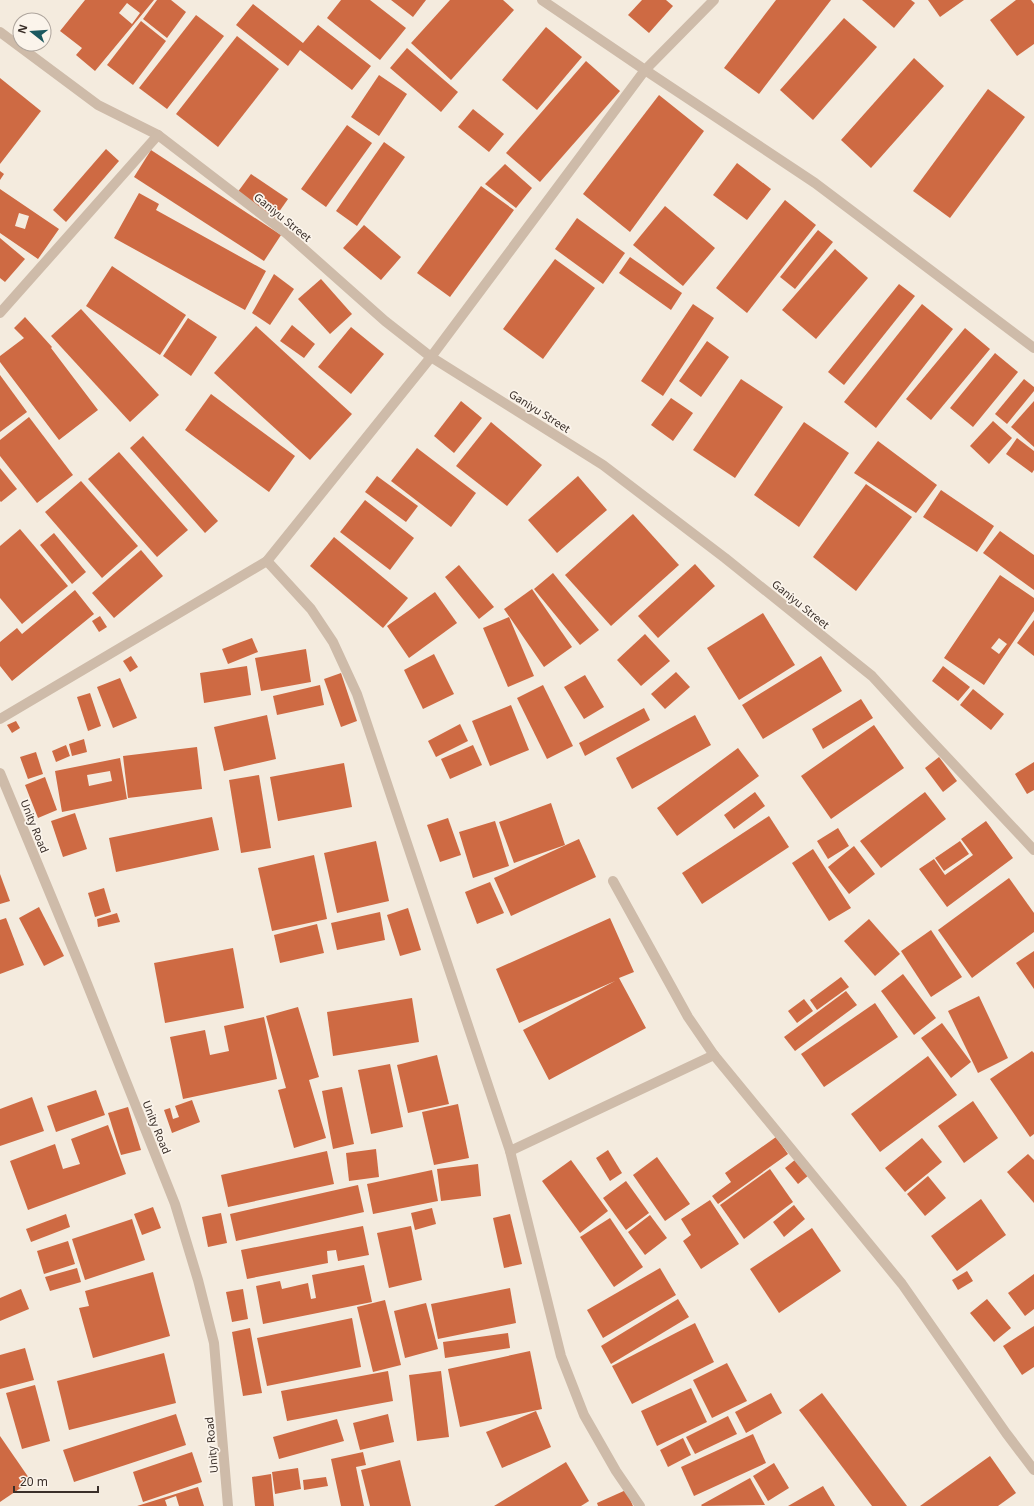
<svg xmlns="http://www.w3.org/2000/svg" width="1034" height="1506" font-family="'Noto Sans',sans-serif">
<rect width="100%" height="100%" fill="#f4ebde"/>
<g fill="#ce6a43" fill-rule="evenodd">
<path d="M85,0H154L95,71L76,55L82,48L60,31ZM127,3L140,13L132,24L119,13Z"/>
<polygon points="157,0 171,0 186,12 167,38 143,19"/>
<polygon points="341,0 370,0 406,28 380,60 327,18"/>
<polygon points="391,0 426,0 413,17"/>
<polygon points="450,0 503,0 514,10 451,80 411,43"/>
<polygon points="642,0 666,0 673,6 649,33 628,15"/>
<polygon points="776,0 831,0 759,94 724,68"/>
<polygon points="862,0 911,0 915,3 894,28"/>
<polygon points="928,0 964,0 940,17"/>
<polygon points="1016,0 1031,0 1034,4 1034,44 1017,56 990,20"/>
<polygon points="253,4 303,43 318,25 371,66 352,90 300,50 288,66 236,25"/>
<polygon points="196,15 224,36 167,109 139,88"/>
<polygon points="844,18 877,47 813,120 780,90"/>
<polygon points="141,21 166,41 133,85 107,65"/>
<polygon points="546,27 582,57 537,110 502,80"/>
<polygon points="237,36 279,69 218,147 176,114"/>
<polygon points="407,48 458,92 441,112 390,68"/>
<polygon points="914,58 944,86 871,168 841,140"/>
<polygon points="586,61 620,91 540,182 506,153"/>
<polygon points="379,75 407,94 379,136 351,117"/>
<polygon points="0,78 41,111 0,164"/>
<polygon points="988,89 1025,117 950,218 913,191"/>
<polygon points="659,95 704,131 630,232 583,194"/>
<polygon points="473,109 504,134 489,152 458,127"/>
<polygon points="347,125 372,143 326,207 301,189"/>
<polygon points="384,142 405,157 357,226 336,211"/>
<polygon points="106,149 119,161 66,222 53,210"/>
<polygon points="151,150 281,235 264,261 134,177"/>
<polygon points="737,163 771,189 747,220 713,195"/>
<polygon points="505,164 532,188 516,208 485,184"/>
<polygon points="0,171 4,174 0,180"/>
<polygon points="251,174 288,199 274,219 237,193"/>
<polygon points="481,186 514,210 450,297 417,273"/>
<path d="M0,189L59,229L38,259L0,233ZM19,213L29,216L25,229L15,226Z"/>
<polygon points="139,193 159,204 156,210 266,271 245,310 114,238"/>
<polygon points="785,200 816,225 747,313 716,288"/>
<polygon points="665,206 715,248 683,286 633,245"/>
<polygon points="577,218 625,253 603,284 555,249"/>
<polygon points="364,225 401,257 381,280 343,248"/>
<polygon points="818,230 833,242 795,289 780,277"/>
<polygon points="0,238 25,259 5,282 0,278"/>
<polygon points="835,249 868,278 816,339 782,310"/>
<polygon points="630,257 682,293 671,310 619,273"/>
<polygon points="555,259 595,288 543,359 503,329"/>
<polygon points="112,266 186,315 160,355 86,306"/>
<polygon points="274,274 294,289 270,325 252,313"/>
<polygon points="321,279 352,314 330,334 298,299"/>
<polygon points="899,284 915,296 844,385 828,372"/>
<polygon points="693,304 714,318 663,396 641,381"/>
<polygon points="922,304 953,329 876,428 844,402"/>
<polygon points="81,309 159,395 130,422 51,336"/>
<polygon points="25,317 52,347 51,348 98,410 59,440 0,362 0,356 24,338 14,328"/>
<polygon points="188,318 217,337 191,376 163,356"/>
<polygon points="292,325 315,344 304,358 280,341"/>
<polygon points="256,326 352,414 310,460 214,373"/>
<polygon points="351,327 384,354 351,394 318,367"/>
<polygon points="965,328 990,349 931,420 906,399"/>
<polygon points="707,341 729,357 701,397 679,381"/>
<polygon points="995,353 1018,372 973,427 950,408"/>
<polygon points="0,375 27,412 0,432"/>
<polygon points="741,379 783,407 735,478 693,450"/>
<polygon points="1024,379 1034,387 1034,391 1007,424 995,414"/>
<polygon points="211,394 295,456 269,492 185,430"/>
<polygon points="671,398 693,413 673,441 651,425"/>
<polygon points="461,401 482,418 454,453 434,436"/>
<polygon points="1034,401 1034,447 1011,427"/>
<polygon points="29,417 73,475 37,503 0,456 0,440"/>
<polygon points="993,421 1012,438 989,464 970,446"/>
<polygon points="491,422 542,465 507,506 456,466"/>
<polygon points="804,422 849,453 799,527 754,495"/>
<polygon points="143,436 218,521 205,533 130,448"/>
<polygon points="1017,438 1034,451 1034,470 1032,473 1006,454"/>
<polygon points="878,441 937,485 916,513 854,473"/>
<polygon points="417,448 476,493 451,527 391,481"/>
<polygon points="119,452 188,530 157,557 88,479"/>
<polygon points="0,468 17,489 1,502 0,501"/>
<polygon points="377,476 418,506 406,522 365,492"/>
<polygon points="578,476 607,510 557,553 528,520"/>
<polygon points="81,481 138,546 102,578 45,512"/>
<polygon points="866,484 912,517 856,591 813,557"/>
<polygon points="941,490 994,526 977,552 923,517"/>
<polygon points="365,500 414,538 390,570 340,532"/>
<polygon points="633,514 679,565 611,626 565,575"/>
<polygon points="20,529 68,586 22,624 0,598 0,546"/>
<polygon points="1000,531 1034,555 1034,590 983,553"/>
<polygon points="54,533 86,572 72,584 40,545"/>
<polygon points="334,537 408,598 383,628 310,566"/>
<polygon points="141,550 163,576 114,618 92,593"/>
<polygon points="695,564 715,586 658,638 638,616"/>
<polygon points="459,565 494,607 479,619 445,577"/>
<polygon points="553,573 599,630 580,645 534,589"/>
<path d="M1000,575L1034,598V611L984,685L944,658ZM999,638L1007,644L999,654L991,648Z"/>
<polygon points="532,589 572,647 544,667 504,609"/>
<polygon points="75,590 94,614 12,681 0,666 0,642 17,628 22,634"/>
<polygon points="435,592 457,623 409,658 387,626"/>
<polygon points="763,613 795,665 739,700 707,648"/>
<polygon points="100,616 107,627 99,632 92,621"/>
<polygon points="509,617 534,676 508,687 483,628"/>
<polygon points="1034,620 1034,656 1017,643"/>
<polygon points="645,634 670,661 641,686 617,660"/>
<polygon points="252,638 258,652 228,664 222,649"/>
<polygon points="306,649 311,682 261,691 255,658"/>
<polygon points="434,654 454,694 423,709 404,670"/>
<polygon points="131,656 138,667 130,672 123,661"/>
<polygon points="821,656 842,691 763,739 742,705"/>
<polygon points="247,666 251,695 204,703 200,673"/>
<polygon points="943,666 970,687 958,701 932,681"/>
<polygon points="676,672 690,687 665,709 651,694"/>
<polygon points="341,673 357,721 341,727 324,679"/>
<polygon points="585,675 604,707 584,719 564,687"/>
<polygon points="120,678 137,718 113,728 97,687"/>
<polygon points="320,685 324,705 277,715 273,696"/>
<polygon points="543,685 573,746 547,759 517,698"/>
<polygon points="973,689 1004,714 991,730 960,705"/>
<polygon points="90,693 101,726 88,731 77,697"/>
<polygon points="861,699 873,718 823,749 812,729"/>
<polygon points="511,705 529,750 490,766 472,721"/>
<polygon points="644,708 650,720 585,756 579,743"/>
<polygon points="267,715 276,759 224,771 214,727"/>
<polygon points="695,715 711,745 632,789 616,758"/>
<polygon points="16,721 20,728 12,733 7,725"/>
<polygon points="460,724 468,741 436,757 428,741"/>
<polygon points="874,725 904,768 831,819 801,776"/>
<polygon points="84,739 87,752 72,756 69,744"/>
<polygon points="66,745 70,756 56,762 52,751"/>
<polygon points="473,745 482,765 450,779 441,759"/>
<polygon points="197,747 202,789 128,798 123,756"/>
<polygon points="738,748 759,776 677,836 657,808"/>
<polygon points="36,752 43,774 28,779 20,757"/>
<polygon points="939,757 957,781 943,792 925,768"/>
<path d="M120,758L127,799L62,812L55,771ZM110,771L112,781L89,786L87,775Z"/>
<polygon points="1034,762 1034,790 1027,794 1015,774"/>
<polygon points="344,763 352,807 278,821 270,777"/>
<polygon points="259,775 271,848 241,853 229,780"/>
<polygon points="45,777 57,810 38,818 25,785"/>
<polygon points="755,792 765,806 734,829 724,815"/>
<polygon points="925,792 946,819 881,868 860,841"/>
<polygon points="551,803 565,845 514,863 499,822"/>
<polygon points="75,813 87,849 63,857 51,821"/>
<polygon points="769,816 789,847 702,904 682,873"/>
<polygon points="212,817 219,850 116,872 109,838"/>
<polygon points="448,818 461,855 440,862 427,825"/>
<polygon points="495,821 509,866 473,878 459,832"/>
<polygon points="986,821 1013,858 947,907 919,869 934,859 945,875 973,855 961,839"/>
<polygon points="838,828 849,846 828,859 817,841"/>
<polygon points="579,839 596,877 511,916 494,878"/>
<polygon points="376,841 389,901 337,913 324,853"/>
<polygon points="960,841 969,854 944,871 935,858"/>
<polygon points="854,846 875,874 849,894 828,867"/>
<polygon points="813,849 851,908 829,921 792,863"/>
<polygon points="314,855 327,919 272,931 258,868"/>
<polygon points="0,874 10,901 0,904"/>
<polygon points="1009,878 1034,913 1034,932 972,978 938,930"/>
<polygon points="490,882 504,913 477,924 465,892"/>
<polygon points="104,888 111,912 95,917 88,893"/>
<polygon points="39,907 64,956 44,966 19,918"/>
<polygon points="408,908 421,950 400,956 387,915"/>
<polygon points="380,912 385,940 337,950 331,923"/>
<polygon points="117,913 120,922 98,927 97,919"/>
<polygon points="6,918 24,965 0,974 0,920"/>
<polygon points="610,918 634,972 619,978 646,1028 549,1080 523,1030 615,981 519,1023 496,969"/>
<polygon points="869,919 900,954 875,976 844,941"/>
<polygon points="317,924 324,953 280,963 274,935"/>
<polygon points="931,930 962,977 931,997 901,951"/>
<polygon points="233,948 244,1008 165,1023 154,963"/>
<polygon points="1034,951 1034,989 1016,963"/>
<polygon points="903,974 936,1018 914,1035 881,991"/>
<polygon points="841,977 849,987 817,1010 810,1000"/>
<polygon points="846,991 857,1005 795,1051 784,1037"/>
<polygon points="979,996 1008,1058 978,1073 948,1011"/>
<polygon points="412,998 419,1042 333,1056 327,1012"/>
<polygon points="804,999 813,1011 797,1023 788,1011"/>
<polygon points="875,1003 898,1037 824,1087 801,1054"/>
<polygon points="298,1007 319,1077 309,1080 326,1138 294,1148 278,1090 286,1088 266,1016"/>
<polygon points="264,1017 277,1079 183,1099 170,1037 205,1030 210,1055 229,1051 224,1026"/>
<polygon points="942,1023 971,1062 951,1078 921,1038"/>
<polygon points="1032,1051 1034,1053 1034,1134 1030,1137 990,1079"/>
<polygon points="437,1055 449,1104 408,1113 397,1065"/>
<polygon points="928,1056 957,1095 880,1152 851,1114"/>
<polygon points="390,1064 403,1127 371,1134 358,1070"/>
<polygon points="342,1087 354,1144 333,1149 322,1091"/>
<polygon points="96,1090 105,1115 56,1132 47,1106"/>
<polygon points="32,1097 44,1131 0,1146 0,1109"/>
<polygon points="192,1100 200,1122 172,1133 164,1110 170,1108 173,1119 179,1117 175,1106"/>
<polygon points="973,1101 998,1138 964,1163 938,1126"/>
<polygon points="458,1104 469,1158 434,1165 422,1112"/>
<polygon points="128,1107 141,1150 121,1155 108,1113"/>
<polygon points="108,1125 126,1174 28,1210 10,1161 55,1144 63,1169 80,1164 71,1139"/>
<polygon points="776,1137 788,1154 718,1204 712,1196 731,1182 725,1173"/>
<polygon points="922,1138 942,1162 905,1192 885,1168"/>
<polygon points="376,1149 379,1177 349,1181 346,1153"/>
<polygon points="608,1150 622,1173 610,1181 596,1158"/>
<polygon points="327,1151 334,1184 228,1207 221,1175"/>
<polygon points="1028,1154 1034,1160 1034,1203 1007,1172"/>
<polygon points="657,1157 690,1204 665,1221 633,1175"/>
<polygon points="796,1159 809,1175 798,1184 785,1168"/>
<polygon points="571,1160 608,1211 580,1233 542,1181"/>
<polygon points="478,1164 481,1196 441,1201 437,1169"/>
<polygon points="770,1169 793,1202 744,1239 720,1205"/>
<polygon points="432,1170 438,1201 373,1214 367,1184"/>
<polygon points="928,1176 946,1198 925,1216 907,1194"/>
<polygon points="626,1181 649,1213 626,1230 603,1198"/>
<polygon points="358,1185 364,1212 236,1241 230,1214"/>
<polygon points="981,1199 1006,1235 957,1271 931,1236"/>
<polygon points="710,1200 739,1244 701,1269 683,1241 691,1235 681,1219"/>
<polygon points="794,1205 805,1219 784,1237 773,1222"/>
<polygon points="153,1207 161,1228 142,1235 134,1214"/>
<polygon points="432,1208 436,1224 415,1230 411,1213"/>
<polygon points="221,1213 227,1243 208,1247 202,1217"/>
<polygon points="66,1214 70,1227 31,1242 26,1229"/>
<polygon points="510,1214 522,1264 504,1268 493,1218"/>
<polygon points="650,1215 667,1238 645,1255 628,1232"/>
<polygon points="610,1218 643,1267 614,1287 580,1237"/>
<polygon points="132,1219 145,1260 85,1280 72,1239"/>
<polygon points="363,1226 369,1255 338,1261 336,1250 327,1251 328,1263 247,1279 241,1250"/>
<polygon points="411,1226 422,1280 389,1288 377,1233"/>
<polygon points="812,1228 841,1271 779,1313 750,1269"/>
<polygon points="68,1241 75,1264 44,1274 37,1251"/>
<polygon points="364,1265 372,1302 263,1324 256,1286 280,1281 282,1289 308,1283 311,1299 316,1298 312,1275"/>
<polygon points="77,1268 81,1282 50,1291 45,1277"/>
<polygon points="660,1268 676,1295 603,1338 587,1310"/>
<polygon points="967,1271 973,1281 958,1290 952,1280"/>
<polygon points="153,1272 170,1336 93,1358 79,1308 89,1306 85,1291"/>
<polygon points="1034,1274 1034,1309 1025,1316 1008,1293"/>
<polygon points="510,1288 516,1323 438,1339 431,1304"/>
<polygon points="21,1289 29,1309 0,1321 0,1298"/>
<polygon points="243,1289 248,1319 232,1322 226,1292"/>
<polygon points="678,1299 689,1317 611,1364 601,1346"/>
<polygon points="987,1299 1011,1328 994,1342 970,1313"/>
<polygon points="385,1300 401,1365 373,1372 357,1307"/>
<polygon points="426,1303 438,1349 405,1358 394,1311"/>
<polygon points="352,1318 361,1367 267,1386 257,1338"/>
<polygon points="695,1323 714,1362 632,1404 612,1366"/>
<polygon points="1034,1326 1034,1367 1022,1375 1003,1346"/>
<polygon points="250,1328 262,1393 243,1396 232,1332"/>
<polygon points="508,1333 510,1348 445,1358 443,1342"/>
<polygon points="25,1348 34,1380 0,1389 0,1355"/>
<polygon points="530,1351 542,1409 460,1427 448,1369"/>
<polygon points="164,1353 176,1403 69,1430 57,1381"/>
<polygon points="727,1363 747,1401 712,1418 693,1380"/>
<polygon points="388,1371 393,1401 287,1421 281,1391"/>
<polygon points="441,1371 449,1437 417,1441 409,1375"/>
<polygon points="35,1385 50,1441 22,1449 6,1393"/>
<polygon points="691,1388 707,1422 657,1446 641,1411"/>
<polygon points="771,1393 782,1413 746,1433 735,1412"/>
<polygon points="822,1393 907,1506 872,1506 799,1410"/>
<polygon points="536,1411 551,1447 502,1468 486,1432"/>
<polygon points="176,1414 186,1445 74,1482 63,1450"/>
<polygon points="388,1414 394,1442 360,1450 353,1423"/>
<polygon points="728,1416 737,1434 695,1454 686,1437"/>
<polygon points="337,1419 344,1441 279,1459 273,1437"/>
<polygon points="753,1434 766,1463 694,1496 681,1467"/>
<polygon points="0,1436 31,1481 0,1502"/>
<polygon points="683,1438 691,1455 668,1467 660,1450"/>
<polygon points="192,1452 202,1482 143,1502 133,1472"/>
<polygon points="363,1452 366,1465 356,1467 364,1506 341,1506 331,1459"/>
<polygon points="990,1456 1016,1493 998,1506 920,1506"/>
<polygon points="400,1460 411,1506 370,1506 361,1470"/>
<polygon points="566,1462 589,1501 581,1506 494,1506"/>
<polygon points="774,1463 789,1488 768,1501 753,1476"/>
<polygon points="298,1468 301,1489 275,1494 272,1472"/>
<polygon points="271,1474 274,1506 255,1506 252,1477"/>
<polygon points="326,1477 328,1486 304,1490 303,1480"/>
<polygon points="750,1478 765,1505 702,1506 701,1505"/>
<polygon points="823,1486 835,1506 788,1506"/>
<polygon points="198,1487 204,1506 179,1506 176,1496 165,1500 167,1506 137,1506"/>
<polygon points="626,1490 633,1506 598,1506 597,1503"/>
</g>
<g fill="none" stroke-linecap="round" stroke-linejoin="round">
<g stroke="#cebba9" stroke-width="10">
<polyline points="542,0 645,70 815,183 1034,348"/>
<polyline points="0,32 98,105 158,135 286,233 385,321 431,357 603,465 725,558 872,676 913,721 1034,850"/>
<polyline points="0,313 158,135"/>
<polyline points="267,561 311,609 333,642 357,694 510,1151 561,1356 584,1415 616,1471 640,1506"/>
<polyline points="0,719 267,561 431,357 645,70 714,0"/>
<polyline points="0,773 80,966 175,1204 198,1280 214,1343 228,1506"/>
<polyline points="613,881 688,1017 714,1055 902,1284 1006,1433 1034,1470"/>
<polyline points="510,1151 714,1055"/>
</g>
</g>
<g text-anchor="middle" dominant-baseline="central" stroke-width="3.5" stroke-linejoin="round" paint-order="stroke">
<g font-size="11" fill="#3a2f29" stroke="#fbf4eb">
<text transform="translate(283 217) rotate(39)">Ganiyu Street</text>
<text transform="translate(540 411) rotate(32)">Ganiyu Street</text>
<text transform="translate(801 604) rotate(39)">Ganiyu Street</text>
<text transform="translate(35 826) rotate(68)">Unity Road</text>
<text transform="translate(157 1127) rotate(68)">Unity Road</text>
<text transform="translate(211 1445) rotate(-95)">Unity Road</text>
</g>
</g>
<g transform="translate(32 32) rotate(287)"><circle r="19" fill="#fbf4eb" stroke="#aea59d"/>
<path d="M0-3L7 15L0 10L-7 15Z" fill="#1b585f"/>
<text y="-6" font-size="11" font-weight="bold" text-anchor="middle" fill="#3a2f29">N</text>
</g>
<path d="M14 1486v6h84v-6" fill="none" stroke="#3a2f29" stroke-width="2"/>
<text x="20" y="1486" font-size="12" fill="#3a2f29" stroke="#fbf4eb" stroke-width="3" paint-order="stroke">20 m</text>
</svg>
